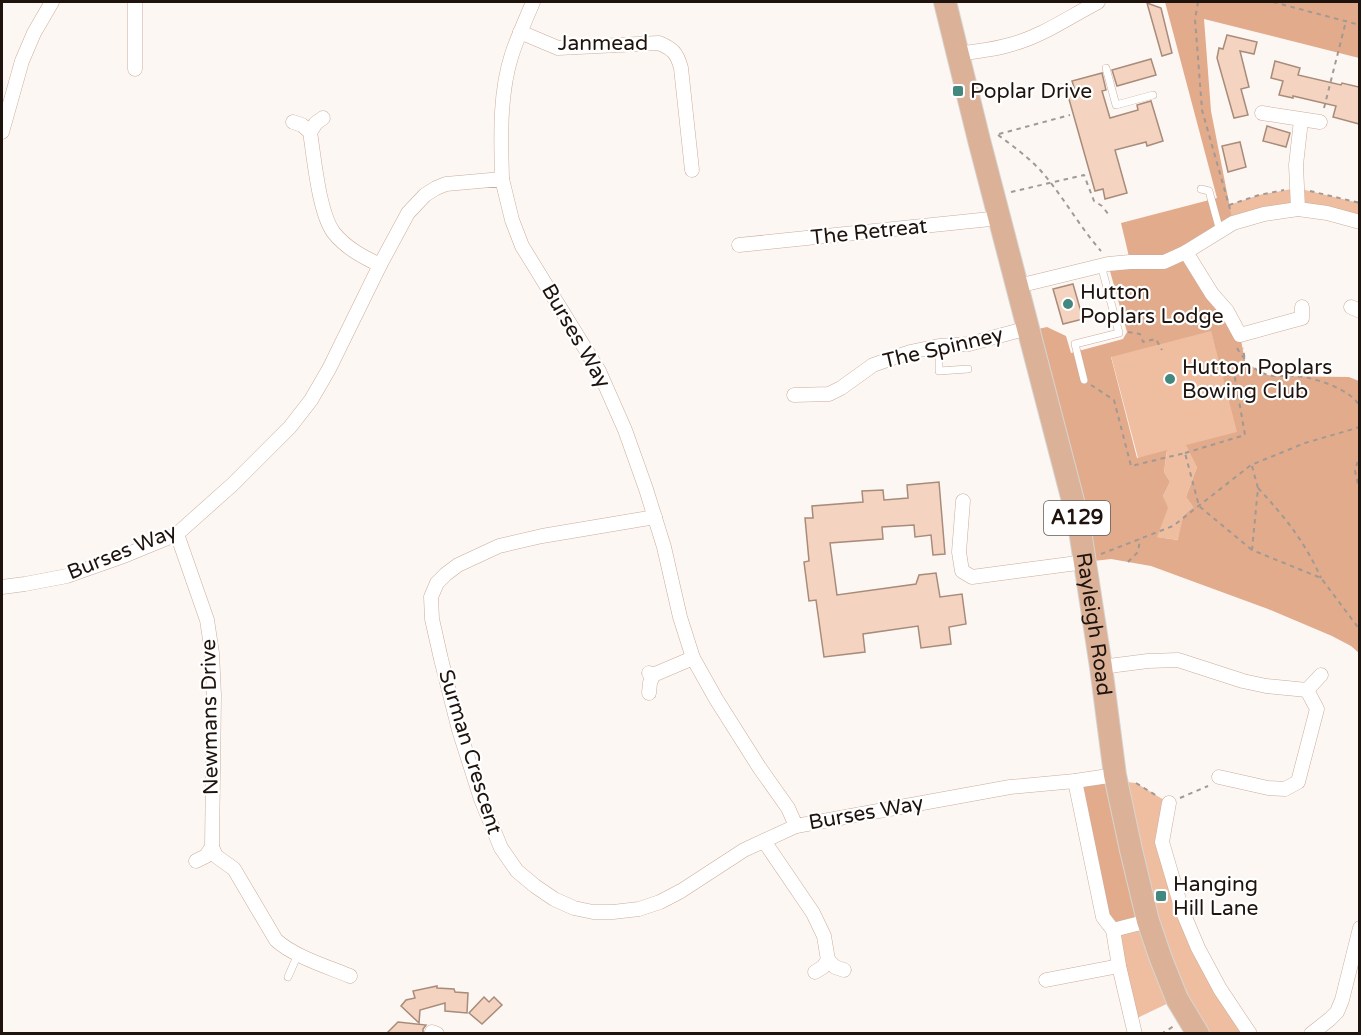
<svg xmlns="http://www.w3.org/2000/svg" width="1361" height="1035" font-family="'Varela Round',sans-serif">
<rect width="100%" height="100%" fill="#fdf7f3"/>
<g fill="#efbea1">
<polygon points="1297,188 1359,203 1359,223 1298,209 1233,223 1229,205 1259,195"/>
<polygon points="1211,330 1238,432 1197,467 1186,497 1193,507 1183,516 1179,540 1156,537 1167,508 1163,496 1170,482 1164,472 1167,451 1138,458 1111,356"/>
<polygon points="1117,781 1136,783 1169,803 1162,842 1182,910 1250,1033 1198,1033 1177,999 1131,1021 1113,930"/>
</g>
<g fill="#e2ab8b" fill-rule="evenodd">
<path d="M1165,2H1359V58L1204,19L1211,111L1233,223L1186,252L1240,335L1245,361L1263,374L1274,376L1349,377L1359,381V653L1351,646L1332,636L1268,609L1151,566L1111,559L1085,562L1038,329L1047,327L1066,336L1071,353L1123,339L1127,332L1108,264L1130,261L1121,223L1217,198ZM1211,331L1237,432L1186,445L1197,467L1186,497L1193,507L1183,516L1178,540L1157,537L1168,508L1163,496L1170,482L1164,472L1167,450L1137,458L1111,357Z"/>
<polygon points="1115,775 1148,921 1113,930 1103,917 1075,781"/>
</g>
<g fill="#f4d4c1" stroke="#a98b7a" stroke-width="1.5">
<polygon points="1147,3 1161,8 1172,53 1162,56"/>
<polygon points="1227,35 1257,42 1254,54 1240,51 1249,87 1241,89 1248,115 1234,118 1217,58 1219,48 1223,49"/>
<polygon points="1151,59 1156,75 1117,86 1112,70"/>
<polygon points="1275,61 1300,68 1298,75 1341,85 1342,83 1359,87 1359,124 1333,117 1336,106 1293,96 1293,98 1279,95 1283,81 1271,78"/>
<polygon points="1102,73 1106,90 1102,91 1110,118 1138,110 1137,105 1151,101 1163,141 1147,146 1146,142 1115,150 1127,193 1105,199 1103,189 1095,191 1067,92 1075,90 1072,81"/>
<polygon points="1267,126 1290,133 1286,147 1263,141"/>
<polygon points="1240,142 1246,167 1228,172 1222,146"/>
<polygon points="1073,284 1083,319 1063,324 1053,289"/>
<polygon points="939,482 945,554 933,555 931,535 915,537 914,525 882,527 883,539 830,543 837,595 916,584 919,575 936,573 940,597 962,594 966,624 949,627 951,644 921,648 918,626 863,634 865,652 824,657 816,600 809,601 804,562 809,561 805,518 813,518 812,506 863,502 862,491 883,490 884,500 908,498 907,485"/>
<polygon points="437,986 437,988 454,989 455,992 468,993 467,1013 445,1011 445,1003 420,1010 419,1023 401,1006 406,1000 415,998 413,991"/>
<polygon points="484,997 489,1002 494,997 502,1005 482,1024 469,1013"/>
<polygon points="398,1022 426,1025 423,1029 423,1034 386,1034"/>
</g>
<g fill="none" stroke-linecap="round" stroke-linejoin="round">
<defs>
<g id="service">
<polyline points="1106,68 1116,105 1153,95"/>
<polyline points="1201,189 1209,191 1220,231"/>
<polyline points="939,346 939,371 968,369"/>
<polyline points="1084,380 1075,344 1119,333 1101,265"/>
<polyline points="288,977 298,954"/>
</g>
<g id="minor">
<polyline points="135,2 135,69"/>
<path d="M520,32L558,48L659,43C673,49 677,53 681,68L692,170"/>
<path d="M958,54C975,51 993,50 1009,45C1041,37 1069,17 1098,2"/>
<polyline points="1262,113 1320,122"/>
<path d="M293,122L302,125L310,132C314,157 319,214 334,233C346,248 363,257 380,265"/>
<polyline points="2,132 22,61 34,33 52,2"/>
<polyline points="310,132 316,123 323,118"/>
<path d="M502,179C501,138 499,94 512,54C518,36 526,19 533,2"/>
<polyline points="1298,209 1296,165 1301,120"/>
<polyline points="739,245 1000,218"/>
<polyline points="1186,252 1212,294 1227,311 1240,335 1302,318 1302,307"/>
<polyline points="1018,286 1108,264 1130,262 1164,262 1186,252 1233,223 1264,214 1298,209 1327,213 1360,222"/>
<polyline points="1351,307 1360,311"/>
<polyline points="794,395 829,394 841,388 873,365 910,352 939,346 969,344 1028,328"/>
<polyline points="963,501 959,552 962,571 972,577 1085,562"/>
<polyline points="655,517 542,536 499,546 458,565 446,574 437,583 431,597 432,619 441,659 459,730 481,799 501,848 517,871 535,886 554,899 574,908 593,912 613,912 639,909 660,902 681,891 744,850 796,826"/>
<polyline points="177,534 207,620 212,653 214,695 212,847 206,856 196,861"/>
<polyline points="2,587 25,584 67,576 121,557 177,534 233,484 290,427 311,400 329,369 380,265 408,213 425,195 436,188 446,184 502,179 512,220 522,246 599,371 625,430 646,489 664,547 680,617 693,658 716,699 759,767 788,808 796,826 1010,787 1075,781 1115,775"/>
<polyline points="1101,667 1148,661 1178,660 1243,681 1266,686 1307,690 1321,675"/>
<polyline points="649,673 653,675 693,658"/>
<polyline points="649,693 650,683 653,675"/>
<polyline points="1219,777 1268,788 1285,789 1298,782 1317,709 1307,690"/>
<polyline points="1075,781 1103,917 1113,930 1148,921"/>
<polyline points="1169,803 1162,842 1182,910 1198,948 1220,989 1250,1034"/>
<polyline points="764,841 813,913 824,936 828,960"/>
<path d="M212,847L216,856L234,869L276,940C293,956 328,967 350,976"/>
<polyline points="1113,930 1119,966 1135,1034"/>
<polyline points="828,960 835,967 844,970"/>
<polyline points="815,972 823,967 828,960"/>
<polyline points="1046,980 1119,966"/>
<polyline points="432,1032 437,1034"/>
<polyline points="1311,1034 1330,1019 1337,1012 1342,1000 1360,928"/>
</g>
<g id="primary">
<path id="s1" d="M945,2L979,140L1079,524L1101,667L1115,775L1131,850L1148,921L1161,959L1177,999L1198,1034"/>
</g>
</defs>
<use href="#service" stroke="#cbac9b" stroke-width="8"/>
<use href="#minor" stroke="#cbac9b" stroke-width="15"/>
<use href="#primary" stroke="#d6d5d3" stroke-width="24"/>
<g stroke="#a19994" stroke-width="2" stroke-dasharray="4.5 4.5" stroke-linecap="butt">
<polyline points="1198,2 1195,19 1202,110 1230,209"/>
<polyline points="1273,2 1360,25"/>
<polyline points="1324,108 1346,21"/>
<polyline points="999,134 1070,115"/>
<path d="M998,135C1013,146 1028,157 1041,171C1063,196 1079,226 1101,251"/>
<polyline points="1310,191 1360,203"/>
<polyline points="1011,192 1084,175 1094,201 1102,206 1109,215"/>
<polyline points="1229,205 1259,195 1284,190"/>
<polyline points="1128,332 1140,334 1143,342 1156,339 1162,350"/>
<path d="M1237,348C1243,358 1251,368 1263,373C1272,378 1284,375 1295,376C1313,377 1352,389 1360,407"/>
<polyline points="1091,385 1114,400 1131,466 1185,453 1199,506 1252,550"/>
<polyline points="1185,453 1245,435 1235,378 1245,361 1243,348"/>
<polyline points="1360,453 1355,471 1360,492"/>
<polyline points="1252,466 1258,488 1252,550 1321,578 1360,630"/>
<path d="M1258,488C1285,517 1305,542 1321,578"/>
<polyline points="1101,554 1173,526 1251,465 1305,443 1360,427"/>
<polyline points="1128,562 1138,552 1140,539"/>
<polyline points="1136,783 1157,796"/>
<polyline points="1180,798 1208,786"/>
<polyline points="1161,1034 1174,1026"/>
</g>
<use href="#service" stroke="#fff" stroke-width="7"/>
<use href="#minor" stroke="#fff" stroke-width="14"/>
<use href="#primary" stroke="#dbb298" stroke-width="22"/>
</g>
<g fill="#42887e" stroke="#fff" stroke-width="2">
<rect x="952" y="85" width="12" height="12" rx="3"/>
<circle cx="1068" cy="304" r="6"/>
<circle cx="1170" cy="379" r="6"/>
<rect x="1155" y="890" width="12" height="12" rx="3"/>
</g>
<g text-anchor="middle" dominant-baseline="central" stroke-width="4.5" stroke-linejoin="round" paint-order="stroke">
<rect fill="#fff" stroke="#625a56" stroke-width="1.5" x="1044" y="501" width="66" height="34" rx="4.5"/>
<g font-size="20" font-weight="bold" fill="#1e130d">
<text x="1077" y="518">A129</text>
</g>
<g font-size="21" fill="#1e130d" stroke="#fff">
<text x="603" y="43">Janmead</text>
<text transform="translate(869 232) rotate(-6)">The Retreat</text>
<text transform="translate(576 336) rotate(60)">Burses Way</text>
<text transform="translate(943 348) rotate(-13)">The Spinney</text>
<text transform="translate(122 552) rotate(-22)">Burses Way</text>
<text stroke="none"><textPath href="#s1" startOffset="640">Rayleigh Road</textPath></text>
<text transform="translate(210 717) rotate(-91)">Newmans Drive</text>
<text transform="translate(470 752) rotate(73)">Surman Crescent</text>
<text transform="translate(866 813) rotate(-10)">Burses Way</text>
</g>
<g font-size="21" fill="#1e130d" stroke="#fff" text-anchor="start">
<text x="970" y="91">Poplar Drive</text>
<text x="1080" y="292">Hutton<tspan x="1080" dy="24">Poplars Lodge</tspan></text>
<text x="1182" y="367">Hutton Poplars<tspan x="1182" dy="24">Bowing Club</tspan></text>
<text x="1173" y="884">Hanging<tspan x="1173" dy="24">Hill Lane</tspan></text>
</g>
</g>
<rect width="1361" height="1035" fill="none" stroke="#1e130d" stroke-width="6"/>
</svg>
